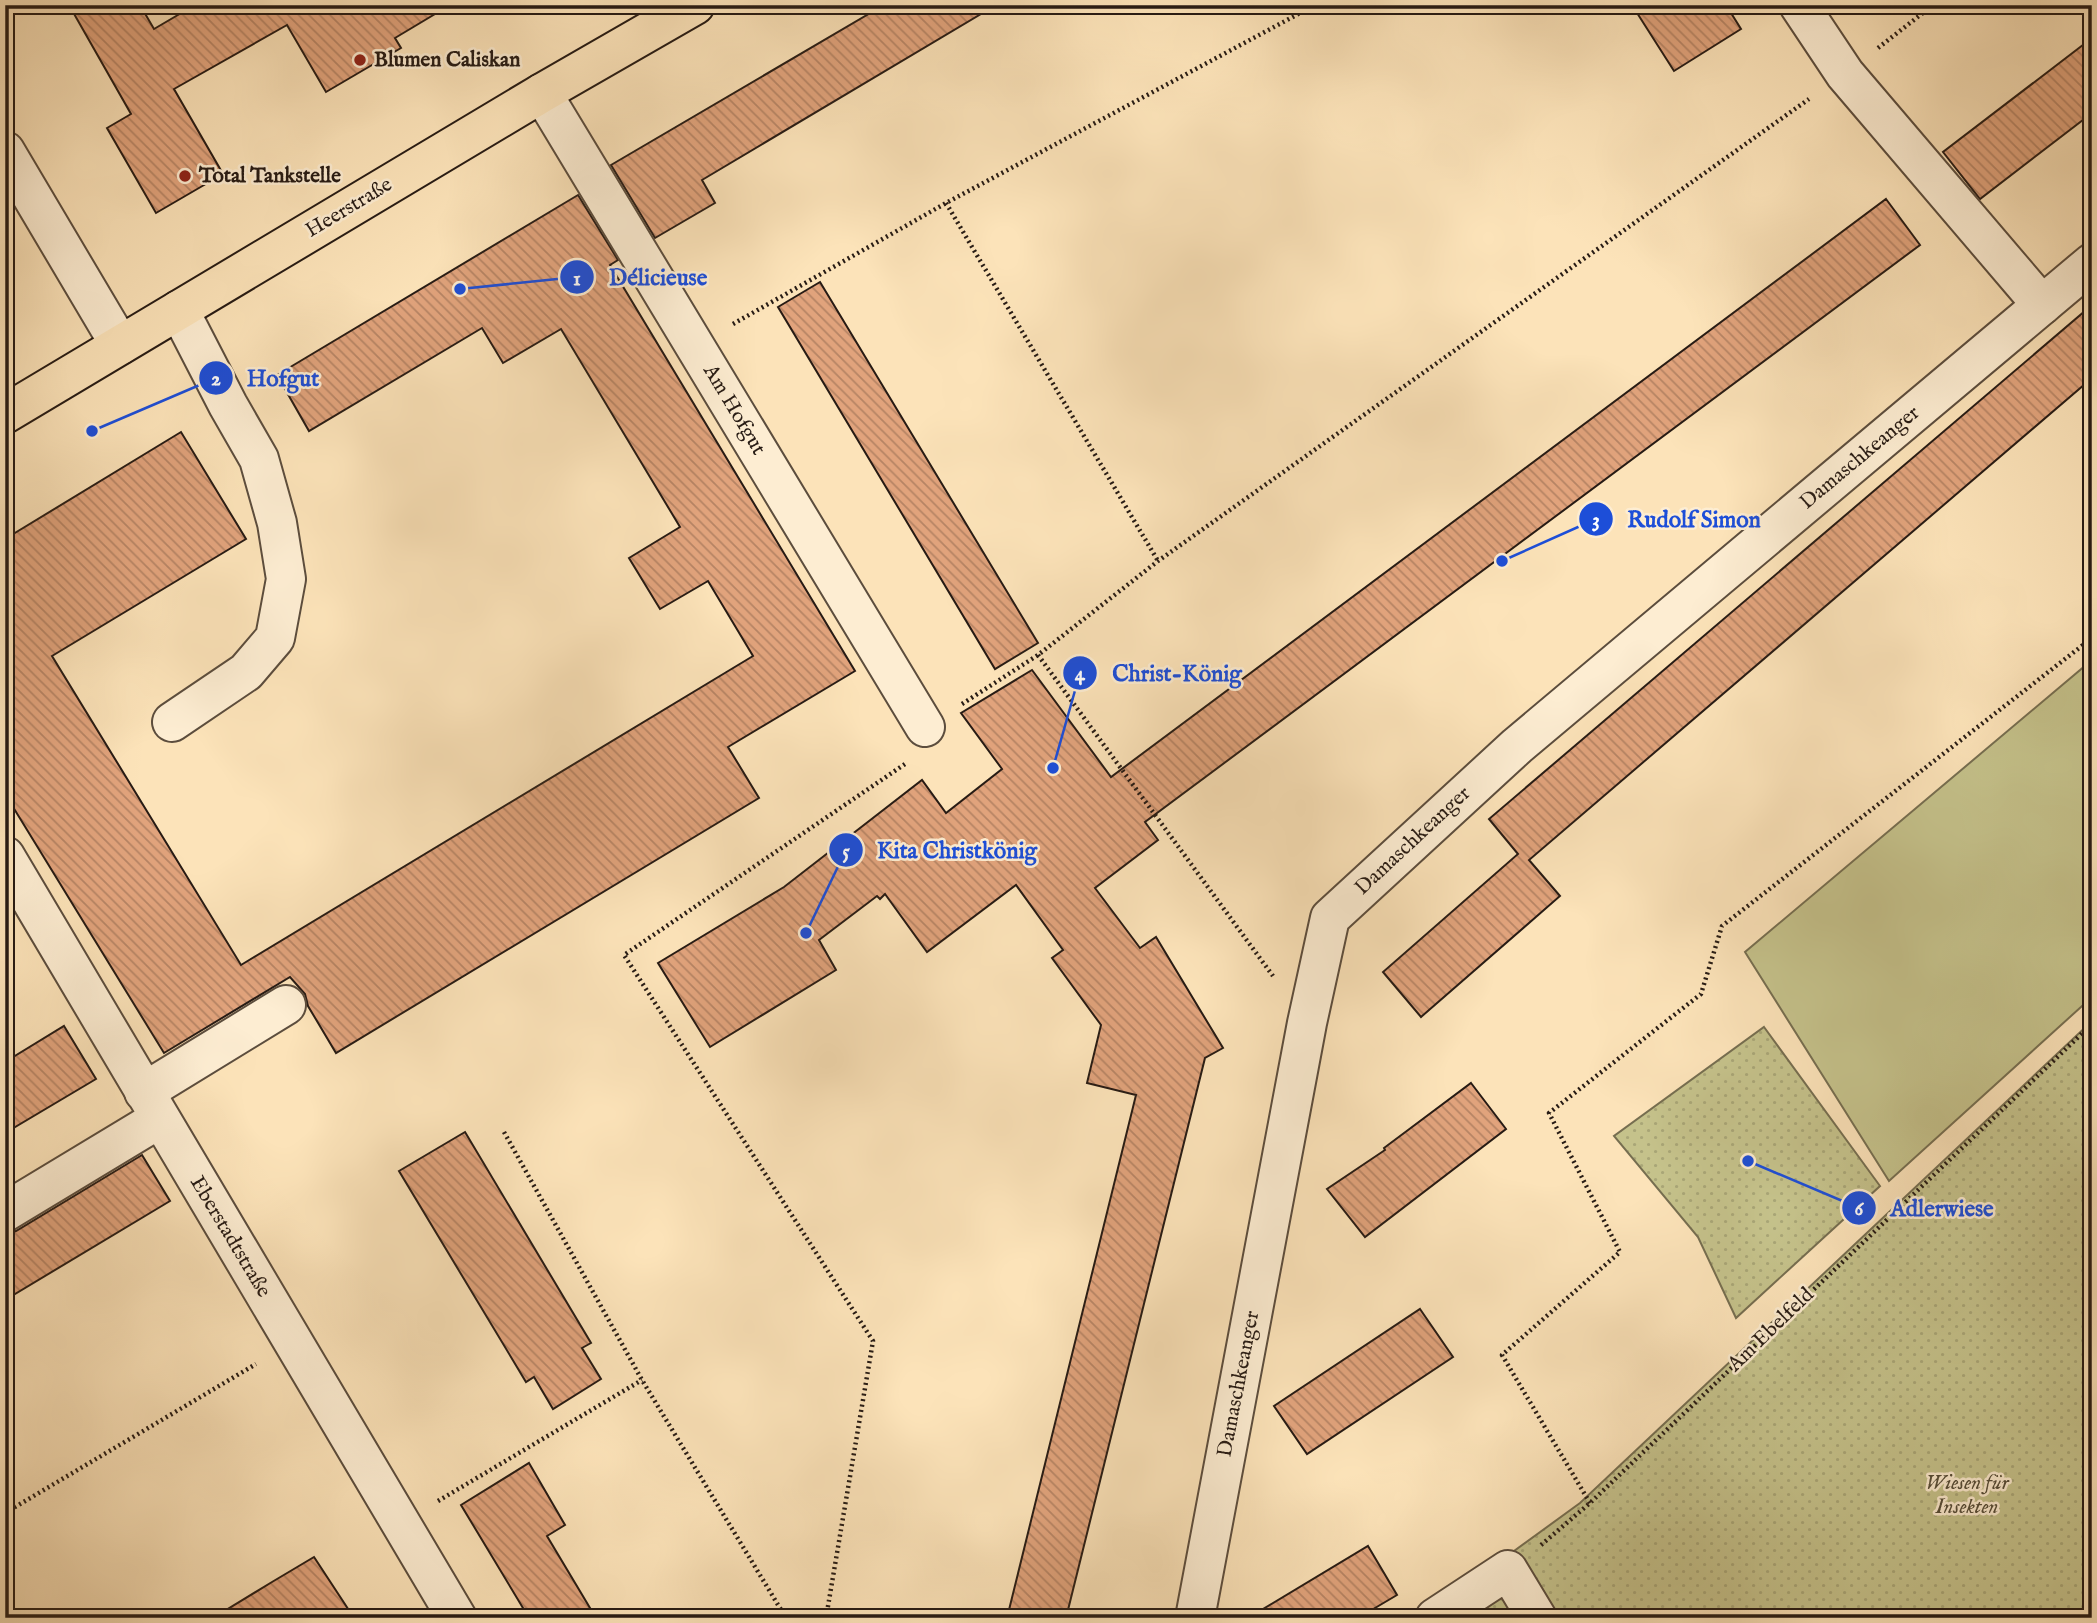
<svg xmlns="http://www.w3.org/2000/svg" width="2097" height="1623" font-family="'IM FELL English',serif">
<defs>
<pattern id="park-dots" width="8" height="8" patternUnits="userSpaceOnUse" patternTransform="scale(1.75)"><rect width="8" height="8" fill="#c5c28b"/><path d="M2 2h.1M6 6h.1" fill="none" stroke="#a9a677" stroke-width="1.8" stroke-linecap="round"/></pattern>
<pattern id="building-back-hatch" width="6" height="6" patternUnits="userSpaceOnUse" patternTransform="scale(1.75)"><rect width="6" height="6" fill="#e1a37c"/><path d="M-1 5l2 2M0 0l6 6M5-1l2 2" fill="none" stroke="#b68464"/></pattern>
</defs>
<rect width="100%" height="100%" fill="#fce3b9"/>
<filter id="stains"><feTurbulence type="fractalNoise" baseFrequency=".00286" numOctaves="4"/><feColorMatrix values="0 0 0 0 .2 0 0 0 0 .09 0 0 0 0 .02 0 0 0 .5 -.17"/></filter>
<radialGradient id="worn" r=".72"><stop offset=".6" stop-color="#630" stop-opacity="0"/><stop offset="1" stop-color="#630" stop-opacity=".3"/></radialGradient>
<polygon fill="#c5c28b" stroke="#766e50" stroke-width="2" points="2092,660 2092,997 1889,1181 1745,952"/>
<g fill="url(#park-dots)" stroke="#766e50" stroke-width="2">
<polygon points="2092,1021 2092,1618 1485,1618 1466,1586 1580,1503"/>
<polygon points="1764,1027 1880,1186 1736,1318 1698,1237 1614,1136"/>
</g>
<g fill="url(#building-back-hatch)" stroke="#271b14" stroke-width="2">
<polygon points="69,5 140,5 154,29 195,5 450,5 395,38 401,48 326,92 287,25 174,89 223,174 156,213 107,128 131,114"/>
<polygon points="884,5 996,5 702,180 715,203 655,238 611,165"/>
<polygon points="1632,5 1726,5 1741,29 1674,71"/>
<polygon points="2092,38 2092,113 1980,199 1943,152"/>
<polygon points="578,195 618,260 610,265 855,671 728,747 759,798 336,1053 308,1006 305,994 290,977 164,1053 5,794 5,539 181,432 246,539 52,656 241,965 753,656 708,581 660,609 629,558 680,527 561,329 503,363 482,328 309,431 277,375"/>
<polygon points="1886,199 1920,245 1145,822 1158,840 1095,888 1140,948 1156,937 1223,1048 1205,1058 1066,1618 1007,1618 1136,1095 1087,1083 1101,1025 1052,958 1063,950 1016,885 927,952 885,894 880,899 877,896 819,940 836,970 710,1047 658,963 784,887 922,780 946,813 1002,769 961,713 1032,670 1111,777"/>
<polygon points="820,282 1038,643 995,669 778,307"/>
<polygon points="2092,305 2092,378 1529,860 1560,896 1421,1017 1383,972 1518,854 1489,819"/>
<polygon points="64,1026 96,1079 5,1133 5,1062"/>
<polygon points="1471,1083 1506,1129 1365,1237 1327,1189 1385,1150 1384,1148"/>
<polygon points="465,1132 591,1343 582,1348 601,1379 553,1409 534,1377 526,1382 399,1171"/>
<polygon points="142,1155 170,1201 5,1300 5,1234 16,1231"/>
<polygon points="1420,1309 1453,1357 1307,1454 1274,1406"/>
<polygon points="529,1463 565,1525 547,1536 596,1618 529,1618 461,1505"/>
<polygon points="1368,1546 1397,1595 1358,1618 1248,1618"/>
<polygon points="314,1557 354,1618 213,1618 272,1582"/>
</g>
<g fill="none" stroke-linecap="round" stroke-linejoin="round">
<defs>
<g id="minor">
<polyline points="1799,5 1845,74 2042,305"/>
<polyline points="542,93 925,727"/>
<polyline points="5,151 120,345"/>
<polyline points="172,722 246,672 275,638 286,579 277,523 259,459 228,405 179,310"/>
<polyline points="5,856 457,1618"/>
<polyline points="144,1092 286,1005"/>
<polyline points="5,1212 159,1119"/>
<polyline points="1195,1618 1307,1023 1330,918 1517,746 2092,263"/>
<polyline points="1435,1618 1508,1570 1537,1618"/>
</g>
<polyline id="major" points="5,414 542,93 695,5"/>
</defs>
<use href="#minor" stroke="#5c4d3d" stroke-width="42"/>
<use href="#major" stroke="#271b14" stroke-width="42"/>
<g stroke="#271b14" stroke-width="4.5" stroke-dasharray="2 3.5" stroke-linecap="butt">
<polyline points="1878,48 1933,5"/>
<polyline points="946,203 1158,561"/>
<polyline points="733,324 946,203 1315,5"/>
<polyline points="1038,655 1273,976"/>
<polyline points="962,704 1038,655 1158,561 1809,99"/>
<polyline points="504,1132 642,1380 786,1618"/>
<polyline points="438,1501 642,1380"/>
<polyline points="1590,1503 1502,1355 1620,1252 1549,1113 1701,994 1722,926 2092,638"/>
<polyline points="5,1513 256,1364"/>
<polyline points="1541,1545 1590,1503 2092,1024"/>
<polyline points="826,1618 873,1341 624,955 905,764"/>
</g>
<use href="#minor" stroke="#fdedd2" stroke-width="38"/>
<use href="#major" stroke="#fce3b9" stroke-width="38"/>
</g>
<g fill="#8f2418" stroke="#fdedd2" stroke-width="2.5">
<circle cx="360" cy="60" r="7"/>
<circle cx="185" cy="176" r="7"/>
</g>
<g text-anchor="middle" dominant-baseline="central" stroke-width="5" stroke-linejoin="round" paint-order="stroke">
<g font-size="21" font-weight="bold" fill="#271b14" stroke="#fdedd2" text-anchor="start">
<text x="374" y="60">Blumen Caliskan</text>
<text x="199" y="176">Total Tankstelle</text>
</g>
<g font-size="21" fill="#271b14" stroke="#fdedd2">
<text transform="translate(349 208) rotate(-31)">Heerstraße</text>
<text transform="translate(734 410) rotate(59)">Am Hofgut</text>
<text transform="translate(1860 458) rotate(-40)">Damaschkeanger</text>
<text transform="translate(1413 841) rotate(-43)">Damaschkeanger</text>
<text transform="translate(230 1237) rotate(59)">Eberstadtstraße</text>
<text transform="translate(1771 1330) rotate(-44)">Am Ebelfeld</text>
<text transform="translate(1239 1384) rotate(-79)">Damaschkeanger</text>
</g>
<g font-size="21" font-style="italic" fill="#564d38" stroke="#fdedd2">
<text x="1967" y="1483">Wiesen für<tspan x="1967" dy="24">Insekten</tspan></text>
</g>
</g>
<path fill="none" stroke="#1d4ed8" stroke-width="2.5" d="M460 289L577 277M92 431L216 378M1502 561L1596 519M1053 768L1080 673M806 933L846 850M1748 1161L1859 1208"/>
<g fill="#1d4ed8" stroke="#fdedd2" stroke-width="2.5">
<circle cx="460" cy="289" r="7"/>
<circle cx="92" cy="431" r="7"/>
<circle cx="1502" cy="561" r="7"/>
<circle cx="1053" cy="768" r="7"/>
<circle cx="806" cy="933" r="7"/>
<circle cx="1748" cy="1161" r="7"/>
<circle cx="577" cy="277" r="18"/>
<circle cx="216" cy="378" r="18"/>
<circle cx="1596" cy="519" r="18"/>
<circle cx="1080" cy="673" r="18"/>
<circle cx="846" cy="850" r="18"/>
<circle cx="1859" cy="1208" r="18"/>
</g>
<g font-size="21" text-anchor="middle" font-weight="bold" fill="#fff">
<text x="577" y="285">1</text>
<text x="216" y="385">2</text>
<text x="1596" y="526">3</text>
<text x="1080" y="680">4</text>
<text x="846" y="858">5</text>
<text x="1859" y="1215">6</text>
</g>
<g font-size="23" text-anchor="middle" font-weight="bold" fill="#1d4ed8" stroke="#fdedd2" stroke-width="5" stroke-linejoin="round" paint-order="stroke">
<text x="658" y="285">Délicieuse</text>
<text x="283" y="386">Hofgut</text>
<text x="1694" y="527">Rudolf Simon</text>
<text x="1177" y="681">Christ-König</text>
<text x="957" y="858">Kita Christkönig</text>
<text x="1942" y="1216">Adlerwiese</text>
</g>
<rect width="2097" height="1623" fill="none" stroke="#fce3b9" stroke-width="28"/>
<rect x="7" y="7" width="2083" height="1609" fill="none" stroke="#271b14" stroke-width="3.5"/>
<rect x="14" y="14" width="2069" height="1595" fill="none" stroke="#271b14" stroke-width="2"/>
<rect width="100%" height="100%" filter="url(#stains)"/>
<rect width="100%" height="100%" fill="url(#worn)"/>
</svg>
